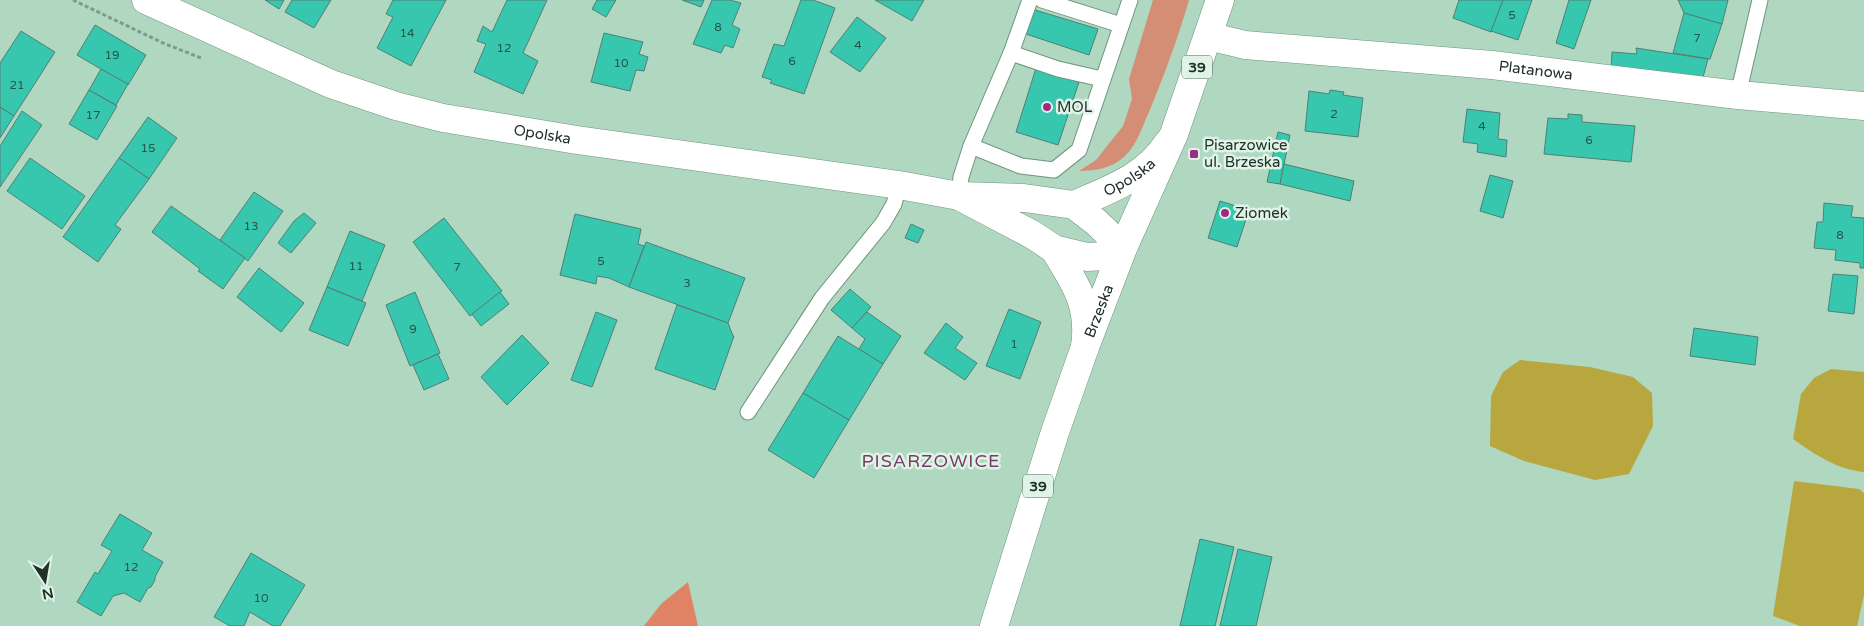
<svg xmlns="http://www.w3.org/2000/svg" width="1864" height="626" font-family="'Varela Round',sans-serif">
<rect width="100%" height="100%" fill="#b0d8c1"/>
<path fill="#d48e76" d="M1153,0H1189C1178,38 1164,76 1149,112C1142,127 1137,145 1125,156C1113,168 1095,171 1079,171L1096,160L1123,126L1132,99L1129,79Z"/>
<polygon fill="#e08364" points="688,582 698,626 644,626 661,604"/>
<g fill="#b8a63f">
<polygon points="1520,360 1590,367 1633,377 1652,393 1653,426 1629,474 1595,480 1524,461 1490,446 1491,396 1503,372"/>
<path d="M1831,369L1864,372V472C1838,470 1814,454 1793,439L1801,394L1814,378Z"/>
<polygon points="1794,481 1859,489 1864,493 1864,595 1857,626 1800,626 1773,616"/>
</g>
<g fill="#37c7af" stroke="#517f75">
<polygon points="265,0 284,0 279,9"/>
<polygon points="292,0 331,0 314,28 285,12"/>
<polygon points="393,0 446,0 411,66 377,48 393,17 386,14"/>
<polygon points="507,0 547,0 523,53 538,61 523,94 474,72 486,44 477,41 483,26 492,32"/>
<polygon points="597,0 616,0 606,17 592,9"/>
<polygon points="682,0 704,0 701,7"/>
<polygon points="712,0 730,0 741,3 732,25 740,29 733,48 725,45 721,53 693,44"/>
<polygon points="801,0 813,0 835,8 804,94 770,83 772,80 762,77 774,44 784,46"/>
<polygon points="875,0 924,0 912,21"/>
<polygon points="1459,0 1503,0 1491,32 1453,18"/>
<polygon points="1503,0 1532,0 1518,40 1491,31"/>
<polygon points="1569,0 1591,0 1574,49 1556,43"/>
<polygon points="1678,0 1728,0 1722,24 1684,13"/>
<polygon points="1022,6 1098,29 1089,55 1014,30"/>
<polygon points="1684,13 1722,24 1710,59 1673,53"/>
<polygon points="857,17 886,38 860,72 830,52"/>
<polygon points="95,25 146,55 128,85 77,55"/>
<polygon points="21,31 55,52 14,116 0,107 0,63"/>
<polygon points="604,33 643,42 639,54 648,57 644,71 636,70 630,91 591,82"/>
<polygon points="1636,48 1708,59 1702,81 1611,72 1612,52 1637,54"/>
<polygon points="1036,68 1079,82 1058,145 1016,132"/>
<polygon points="101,69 128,84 116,105 89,90"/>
<polygon points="89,90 117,106 97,140 69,124"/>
<polygon points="1330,90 1344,92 1343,95 1363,98 1358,137 1305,131 1309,91 1329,94"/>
<polygon points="0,107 14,116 0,138"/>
<polygon points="1467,109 1500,113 1498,139 1507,140 1506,157 1477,152 1478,144 1463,142"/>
<polygon points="22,111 42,125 0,187 0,146"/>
<polygon points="1568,114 1582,115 1582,122 1635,126 1631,162 1544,154 1548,118 1568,119"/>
<polygon points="148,117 177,138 149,179 119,158"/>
<polygon points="1278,132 1290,135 1280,184 1267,182"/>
<polygon points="30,158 85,196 62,229 7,191"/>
<polygon points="119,158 149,179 115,225 121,229 98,262 63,237"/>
<polygon points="1284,164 1354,181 1350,201 1280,184"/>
<polygon points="1490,175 1513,181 1503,218 1480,211"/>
<polygon points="254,192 283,211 248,261 220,240"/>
<polygon points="1220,201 1249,210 1237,247 1208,238"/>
<polygon points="1824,203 1853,206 1851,217 1864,218 1864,268 1860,268 1860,263 1835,260 1836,250 1814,248 1817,222 1823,222"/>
<polygon points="171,206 245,258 223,289 198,271 200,269 152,232"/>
<polygon points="304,213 316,223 291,253 278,243 294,221"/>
<polygon points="575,214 641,229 638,244 644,246 629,287 609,278 597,276 596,284 560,275"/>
<polygon points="444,218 502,291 470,316 413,242"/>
<polygon points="911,224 924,230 918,243 905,238"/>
<polygon points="350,231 385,245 362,301 327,287"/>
<polygon points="646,242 745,278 728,323 629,287"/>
<polygon points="259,268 304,303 281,332 237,297"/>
<polygon points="1833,274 1858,276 1854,314 1828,311"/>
<polygon points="327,287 366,303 348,346 309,330"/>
<polygon points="850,289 871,307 852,328 831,310"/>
<polygon points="415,292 440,353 410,366 386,305"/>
<polygon points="500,292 509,304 481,326 472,314"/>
<polygon points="677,305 728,323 733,336 734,336 715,390 655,369"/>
<polygon points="1009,309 1041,322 1020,379 986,366"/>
<polygon points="596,312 617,320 592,387 571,380"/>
<polygon points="867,312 901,336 883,364 859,349 865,339 852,328"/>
<polygon points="946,323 963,337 955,348 977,363 965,380 924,353"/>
<polygon points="1694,328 1758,337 1755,365 1690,356"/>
<polygon points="522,335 549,363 507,405 481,377"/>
<polygon points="838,336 883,364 849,420 803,393"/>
<polygon points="438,354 449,379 424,390 413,365"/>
<polygon points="803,393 849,420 814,478 768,450"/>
<polygon points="120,514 152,533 142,550 163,562 155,577 155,580 151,587 148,588 140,602 124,593 113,596 101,616 77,602 95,572 98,574 112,551 101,545"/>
<polygon points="1200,539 1234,547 1215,626 1180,626"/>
<polygon points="1238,549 1272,557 1256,626 1220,626"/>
<polygon points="251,553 305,585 280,626 273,626 250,612 244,626 230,626 214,617"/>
</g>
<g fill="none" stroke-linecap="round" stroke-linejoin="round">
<defs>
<g id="lane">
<polyline points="1042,0 1121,25"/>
<polyline points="1011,53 1030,0"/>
<polyline points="1738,95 1760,0"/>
<polyline points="971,146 1011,53 1058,69 1102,79"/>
<polyline points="959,196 961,177 971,146 1021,166 1054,170 1079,150 1130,0"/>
<polyline points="748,412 822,298 883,223 894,204 899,185"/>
</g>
<g id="street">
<path id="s1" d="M1208,36L1245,45L1492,65L1738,95L1864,106"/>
</g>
<g id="secondary">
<path id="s2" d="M146,0L331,84L396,106L443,118L577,140L899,185L959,196L1024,198L1074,205L1096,222L1123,248L1106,256L1087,257L1054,249L1033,235L959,196"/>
<path id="s3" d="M1074,205C1110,189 1145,178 1168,143"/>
<path d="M1054,249C1075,283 1091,305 1085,347"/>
</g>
<g id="primary">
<path id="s4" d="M994,626L1055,432L1085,347L1123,248L1174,134L1220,0"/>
</g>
</defs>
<use href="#lane" stroke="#6e947e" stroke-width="17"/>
<use href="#street" stroke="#6e947e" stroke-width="29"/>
<use href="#secondary" stroke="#6e947e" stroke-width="29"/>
<use href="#primary" stroke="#6e947e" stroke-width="29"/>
<polyline stroke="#7c9b89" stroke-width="3" stroke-dasharray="4 2.5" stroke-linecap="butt" points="73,0 163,43 201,58"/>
<use href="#lane" stroke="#fff" stroke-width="15"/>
<use href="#street" stroke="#fff" stroke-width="28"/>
<use href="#secondary" stroke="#fff" stroke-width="28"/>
<use href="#primary" stroke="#fff" stroke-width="28"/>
</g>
<g fill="#9f2983" stroke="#dff3e7" stroke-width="2">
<circle cx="1047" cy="107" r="5"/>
<rect x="1189" y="149" width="10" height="10" rx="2.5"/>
<circle cx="1225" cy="213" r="5"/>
</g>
<g text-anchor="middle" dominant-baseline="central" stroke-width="5" stroke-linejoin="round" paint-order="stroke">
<g font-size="12" fill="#26564a">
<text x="1512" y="15">5</text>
<text x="718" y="27">8</text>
<text x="407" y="33">14</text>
<text x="1697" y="38">7</text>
<text x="858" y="45">4</text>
<text x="504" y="48">12</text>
<text x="112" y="55">19</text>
<text x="792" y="61">6</text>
<text x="621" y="63">10</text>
<text x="17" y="85">21</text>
<text x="1334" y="114">2</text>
<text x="93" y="115">17</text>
<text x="1482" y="126">4</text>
<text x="1589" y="140">6</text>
<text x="148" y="148">15</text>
<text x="251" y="226">13</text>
<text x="1840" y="235">8</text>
<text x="601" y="261">5</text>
<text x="356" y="266">11</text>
<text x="457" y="267">7</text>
<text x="687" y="283">3</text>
<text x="413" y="329">9</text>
<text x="1014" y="344">1</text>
<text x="131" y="567">12</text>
<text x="261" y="598">10</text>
</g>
<g fill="#dff3e7" stroke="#5a6b61" stroke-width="1">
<rect x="1182" y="55.5" width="30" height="23" rx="4"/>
<rect x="1023" y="474.5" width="30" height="23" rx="4"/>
</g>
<g font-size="14" font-weight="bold" fill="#213128">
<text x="1197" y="67">39</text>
<text x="1038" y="486">39</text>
</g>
<g font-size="15" fill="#213128" stroke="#dff3e7">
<text stroke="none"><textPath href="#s1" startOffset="330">Platanowa</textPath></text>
<text stroke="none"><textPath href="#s2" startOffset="421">Opolska</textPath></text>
<text stroke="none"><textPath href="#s3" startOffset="62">Opolska</textPath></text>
<text stroke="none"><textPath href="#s4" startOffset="332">Brzeska</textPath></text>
</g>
<g font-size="15" fill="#213128" stroke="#dff3e7" text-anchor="start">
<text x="1057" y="107">MOL</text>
<text x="1204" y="145">Pisarzowice<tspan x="1204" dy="17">ul. Brzeska</tspan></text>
<text x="1235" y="213">Ziomek</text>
</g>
<g font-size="18" letter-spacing="1" fill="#783d67" stroke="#dff3e7">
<text x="931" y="461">PISARZOWICE</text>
</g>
</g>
<g transform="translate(45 581) rotate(168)" stroke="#dff3e7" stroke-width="4" paint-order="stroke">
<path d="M0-4L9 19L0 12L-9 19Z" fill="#213128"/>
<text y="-8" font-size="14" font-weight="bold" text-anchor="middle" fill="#213128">N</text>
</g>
</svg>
